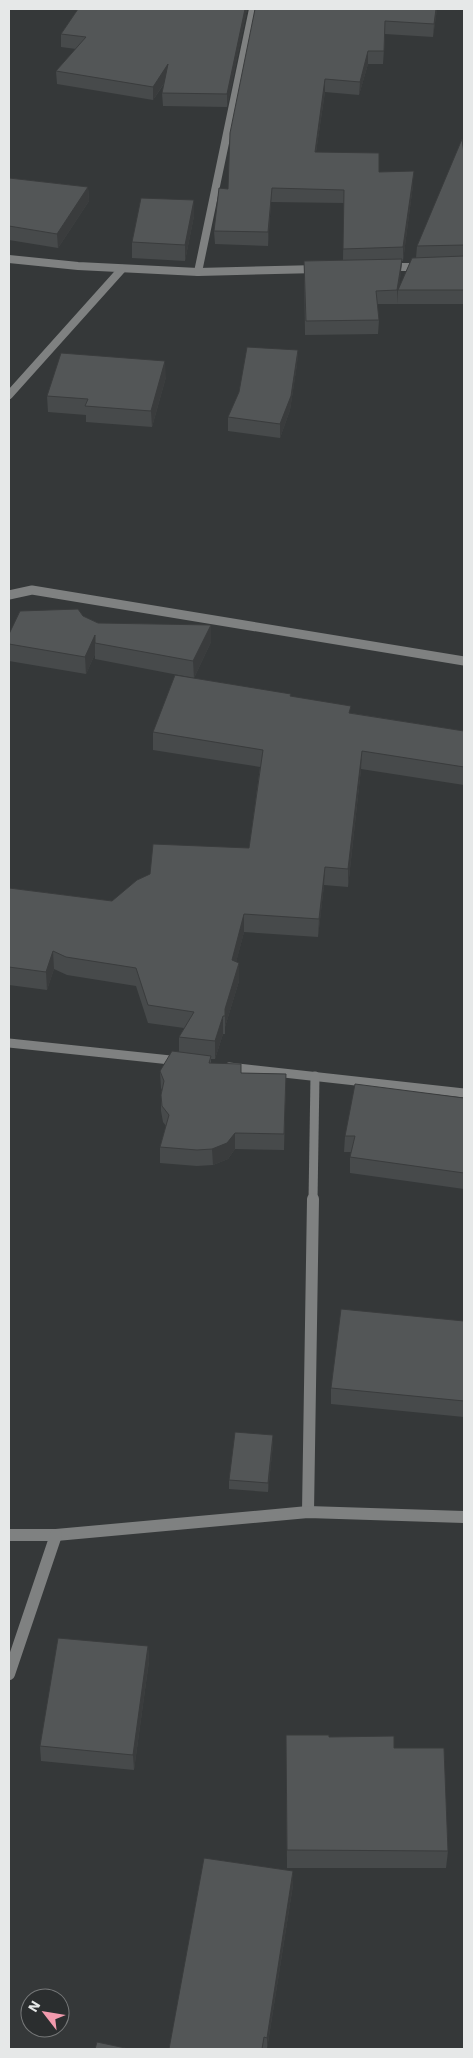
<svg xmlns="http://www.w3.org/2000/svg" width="473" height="2058" font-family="'Work Sans',sans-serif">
<rect width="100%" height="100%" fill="#353839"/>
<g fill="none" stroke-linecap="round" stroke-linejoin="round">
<g stroke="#7f8181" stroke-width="8">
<polyline points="9,259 78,266 198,272 318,269"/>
<polyline points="388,267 421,267"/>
<polyline points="198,272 253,9"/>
<polyline points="9,395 122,269"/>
</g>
<g stroke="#7f8181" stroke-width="9">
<polyline points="9,595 32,590 464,661"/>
<polyline points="9,1043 180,1061"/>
<polyline points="229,1067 464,1093"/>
<polyline points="313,1200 315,1076"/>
</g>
<g stroke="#7f8181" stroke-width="12">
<polyline points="308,1512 313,1199"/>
<polyline points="9,1535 56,1535 308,1512 464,1517"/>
<polyline points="9,1674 56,1535"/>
</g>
</g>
<g fill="#474a4b">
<polygon points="78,9 247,9 227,107 163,106 162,93 164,84 153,100 57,84 56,71 76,49 61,47 61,34"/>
<polygon points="255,9 437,9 433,37 385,34 383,64 368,64 359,95 325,92 316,152 379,172 413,185 403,261 402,261 399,287 416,258 417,246 464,154 464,304 397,304 398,297 397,304 377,304 379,320 378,334 305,335 304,261 343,260 344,203 271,202 268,246 215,244 214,231 228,189"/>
<polygon points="9,178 88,187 89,201 58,248 9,240"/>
<polygon points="194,216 185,261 132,258 132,242"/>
<polygon points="298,350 297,364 290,410 280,438 228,431 228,417"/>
<polygon points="166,377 152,427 86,422 86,415 48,412 47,396"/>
<polygon points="83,616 98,623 211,625 211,642 194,678 95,659 95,654 86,674 9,661 9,634"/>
<polygon points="291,694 291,696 351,713 464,731 464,788 464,785 361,769 348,887 324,885 318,937 244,932 236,962 239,963 239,981 225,1027 225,1034 223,1034 215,1059 211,1059 211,1064 241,1073 286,1074 284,1150 235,1149 228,1159 213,1165 197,1166 160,1163 160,1147 166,1126 163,1122 161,1111 161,1095 162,1090 161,1088 160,1071 179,1052 179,1037 184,1028 148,1023 136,986 67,975 54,969 47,990 9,985 9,888 112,901 249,848 260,767 153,750 153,732"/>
<polygon points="464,1098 464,1189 350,1173 350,1157 351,1152 344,1152 345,1136"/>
<polygon points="464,1321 464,1417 331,1404 331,1388"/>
<polygon points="273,1435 273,1444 268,1492 229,1489 229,1480"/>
<polygon points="148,1646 149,1661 134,1770 41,1761 40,1746"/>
<polygon points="286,1735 329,1737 394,1748 448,1851 446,1868 287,1868"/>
<polygon points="293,1871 293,1885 267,2049 169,2049"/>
</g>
<g fill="#3a3c3d">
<polygon points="245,9 247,9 227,107 227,94"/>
<polygon points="436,9 437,9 433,37 434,24"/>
<polygon points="368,51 368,64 359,95 360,82"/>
<polygon points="168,64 168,77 153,100 153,87"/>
<polygon points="325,79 325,92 314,165 315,152"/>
<polygon points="414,171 413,185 403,261 403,247"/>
<polygon points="88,187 89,201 58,248 57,234"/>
<polygon points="272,188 271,202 268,246 268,232"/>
<polygon points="194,200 194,216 185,261 185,245"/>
<polygon points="402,259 401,272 399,290 398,290 397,304 397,290"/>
<polygon points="298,350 297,364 290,410 280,438 280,424"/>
<polygon points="165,361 166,377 152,427 151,411"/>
<polygon points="211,625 211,642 194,678 193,661"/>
<polygon points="95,635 95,654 86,674 85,657"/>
<polygon points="362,751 361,769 348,887 348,869"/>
<polygon points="325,867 324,885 318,937 319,919"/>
<polygon points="244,914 244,932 232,978 232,960"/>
<polygon points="53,951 54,969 47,990 46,972"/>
<polygon points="239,963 239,981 225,1027 225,1009"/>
<polygon points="223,1016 223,1034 215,1059 215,1041"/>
<polygon points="235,1133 235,1149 228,1159 213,1165 212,1149"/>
<polygon points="273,1435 273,1444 268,1492 268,1483"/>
<polygon points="148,1646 149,1661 134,1770 133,1755"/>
<polygon points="293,1871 293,1885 267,2049 267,2038"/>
</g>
<g fill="#535657" stroke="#3a3c3d">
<polygon points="78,9 245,9 227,94 162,93 168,64 153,87 56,71 86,37 61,34"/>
<polygon points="255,9 436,9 434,24 385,21 384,51 368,51 360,82 325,79 315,152 379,153 379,172 414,171 403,247 343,249 344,190 272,188 268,232 214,231 219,188 228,189 230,133"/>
<polygon points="462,139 464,154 464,245 417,246"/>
<polygon points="9,178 88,187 57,234 9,226"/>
<polygon points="141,198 194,200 185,245 132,242"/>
<polygon points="464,256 464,290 398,290 412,258"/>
<polygon points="402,259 397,290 376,291 379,320 306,321 304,261"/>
<polygon points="247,347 298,350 291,396 280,424 228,417 239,392"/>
<polygon points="61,353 165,361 151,411 85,406 88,399 47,396"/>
<polygon points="78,609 83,616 98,623 211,625 193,661 95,643 95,635 85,657 9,644 9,634 20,611"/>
<polygon points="175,675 291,694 290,696 351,706 349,713 464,731 464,767 362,751 348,869 325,867 319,919 244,914 232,960 239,963 225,1009 225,1016 223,1016 215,1041 179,1037 194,1012 148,1005 136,968 66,957 53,951 46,972 9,967 9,888 112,901 137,880 150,874 153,844 249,848 263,750 153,732"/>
<polygon points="172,1051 211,1056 209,1063 241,1064 241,1073 286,1074 284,1134 235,1133 227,1143 212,1149 197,1150 160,1147 169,1115 162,1106 161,1095 164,1081 160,1071"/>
<polygon points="355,1084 464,1098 464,1173 350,1157 355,1136 345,1136"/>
<polygon points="341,1309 464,1321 464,1401 331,1388"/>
<polygon points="235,1432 273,1435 268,1483 229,1480"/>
<polygon points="58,1638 148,1646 133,1755 40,1746"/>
<polygon points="286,1735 329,1735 329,1737 394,1736 394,1748 444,1748 448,1851 287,1850"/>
<polygon points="204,1858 293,1871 267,2038 264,2037 262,2049 169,2049"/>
<polygon points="97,2042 130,2049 95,2049"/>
</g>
<rect width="473" height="2058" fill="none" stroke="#e6e8e8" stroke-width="20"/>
<g transform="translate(45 2013) rotate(301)"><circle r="24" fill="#2b2e2f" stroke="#767879"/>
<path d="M0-4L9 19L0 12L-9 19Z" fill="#f29aad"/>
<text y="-8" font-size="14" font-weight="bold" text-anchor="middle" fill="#e6e8e8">N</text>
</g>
</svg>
